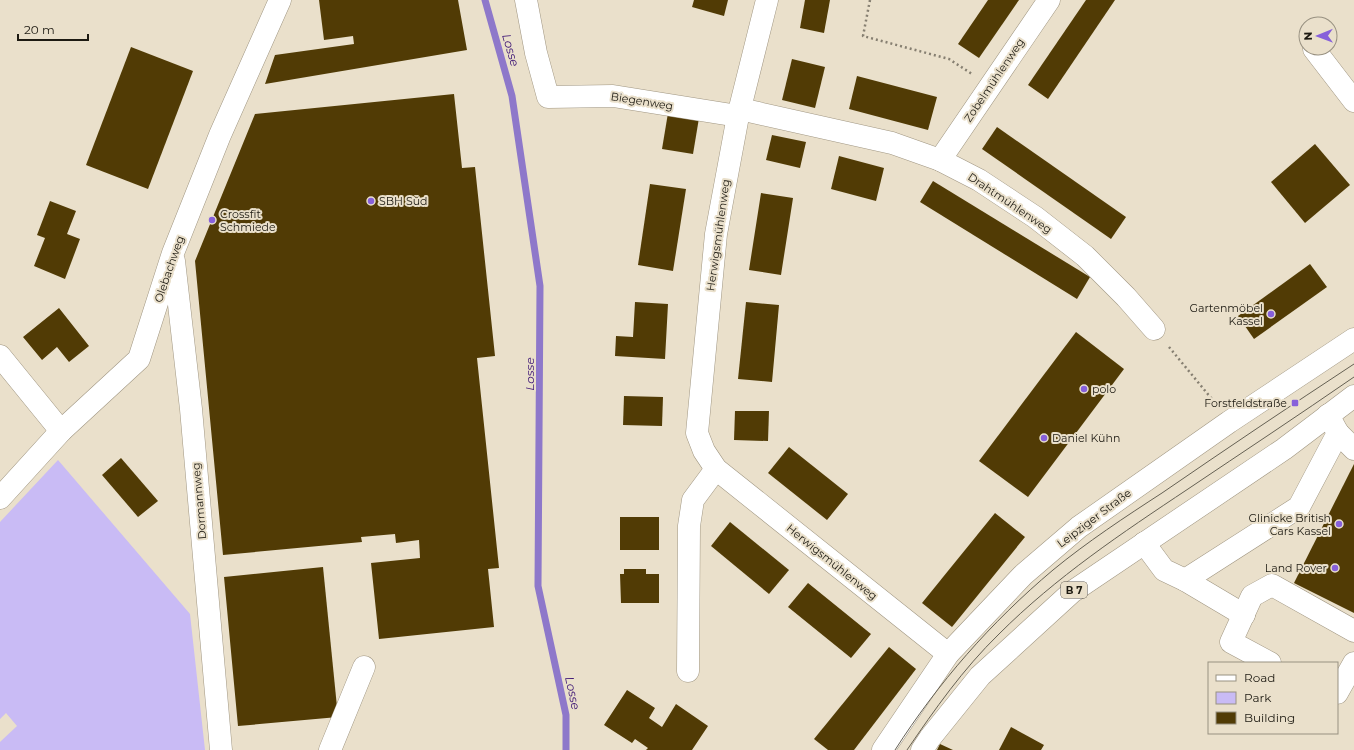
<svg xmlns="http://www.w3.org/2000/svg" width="1354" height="750" font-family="Montserrat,sans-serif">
<rect width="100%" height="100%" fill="#eae0cb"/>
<polygon fill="#c9bbf5" points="58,460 190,614 205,750 0,750 0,742 17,726 6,713 0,719 0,522"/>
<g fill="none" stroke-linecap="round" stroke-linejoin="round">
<polyline stroke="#8e78ca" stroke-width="7" points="485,0 512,96 540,286 538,586 566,715 566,750"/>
</g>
<g fill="#513b05">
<polygon points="319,0 458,0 467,50 265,84 275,55 354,44 353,36 324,40"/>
<polygon points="694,0 728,0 724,16 692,7"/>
<polygon points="805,0 830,0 824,33 800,28"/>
<polygon points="988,0 1019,0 979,58 958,44"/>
<polygon points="1086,0 1115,0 1048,99 1028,85"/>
<polygon points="131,47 193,71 148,189 86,165"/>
<polygon points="792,59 825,67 815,108 782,100"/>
<polygon points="857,76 937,97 928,130 849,109"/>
<polygon points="454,94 462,168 475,167 495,356 477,358 499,568 488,569 494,627 379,639 371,563 420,558 419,540 396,543 395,534 361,537 362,542 223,555 195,261 255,114"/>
<polygon points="668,113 699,118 693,154 662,149"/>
<polygon points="997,127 1126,217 1111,239 982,149"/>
<polygon points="772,135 806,142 800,168 766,160"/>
<polygon points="1315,144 1350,185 1305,223 1271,182"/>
<polygon points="839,156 884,168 876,201 831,189"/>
<polygon points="933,181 1090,277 1077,299 920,202"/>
<polygon points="650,184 686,189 673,271 638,265"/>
<polygon points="761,193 793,198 781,275 749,270"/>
<polygon points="50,201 76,211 67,234 80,239 65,279 34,266 45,238 37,235"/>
<polygon points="1310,264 1327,287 1254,339 1238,316"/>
<polygon points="635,302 668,304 665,359 615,356 616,336 633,337"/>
<polygon points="746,302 779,305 772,382 738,379"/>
<polygon points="59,308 89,346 69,362 57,347 42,360 23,337"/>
<polygon points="1076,332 1124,369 1028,497 979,461"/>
<polygon points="624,396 663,397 662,426 623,425"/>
<polygon points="735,411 769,411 768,441 734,440"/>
<polygon points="789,447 848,494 827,520 768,473"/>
<polygon points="121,458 158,501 138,517 102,475"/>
<polygon points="1354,464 1354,613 1294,583"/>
<polygon points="995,513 1025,537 952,627 922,603"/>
<rect x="620" y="517" width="39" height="33"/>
<polygon points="730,522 789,570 769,594 711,546"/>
<polygon points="323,567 338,717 238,726 224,577"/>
<polygon points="624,569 646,569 646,574 659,574 659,603 621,603 620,574 624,574"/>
<polygon points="808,583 871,634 851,658 788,607"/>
<polygon points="889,647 916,669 854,750 828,750 814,739"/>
<polygon points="627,690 655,708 649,718 662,727 676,704 708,726 692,750 646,750 648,748 635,739 632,743 604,725"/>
<polygon points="1011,727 1044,745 1041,750 999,750"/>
<polygon points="940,744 953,750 937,750"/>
</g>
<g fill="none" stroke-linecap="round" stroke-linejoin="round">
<defs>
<g id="minor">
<polyline points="526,0 536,53 548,97 613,96 738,116"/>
<polyline points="767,0 738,116 716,234 697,433 704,451 716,469 948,654"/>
<polyline points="1314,49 1354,101"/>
<polyline points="740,109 892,143 940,160 979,180 1035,217 1085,256 1126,297 1154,329"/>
<polyline points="940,160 1049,0"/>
<polyline points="174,261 191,409 221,750"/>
<polyline points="0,356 61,431"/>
<polyline points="1338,433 1354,449"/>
<polyline points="0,498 61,431 139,359 173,253 220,135 280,0"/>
<polyline points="1144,543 1164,570 1185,580 1244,615"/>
<polyline points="1185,580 1299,507 1338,433 1328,415"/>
<polyline points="1270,663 1231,642 1252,596 1272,585 1354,631"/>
<polyline points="688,671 689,526 693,500 716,469"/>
<polyline points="1337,693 1354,663"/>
<polyline points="330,750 364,667"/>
</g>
<g id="major">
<polyline points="883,750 948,654 1023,575 1079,527 1229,422 1354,339"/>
<polyline points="922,750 930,738 980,676 1072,592 1284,449 1354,396"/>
</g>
</defs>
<use href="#minor" stroke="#a09682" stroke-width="23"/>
<use href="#major" stroke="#a09682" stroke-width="23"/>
<g stroke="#867f71" stroke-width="2.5" stroke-dasharray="2 3" stroke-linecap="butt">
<polyline points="870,0 863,36 949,59 972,74"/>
<polyline points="1169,347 1216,404"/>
</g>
<use href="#minor" stroke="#fff" stroke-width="22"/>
<use href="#major" stroke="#fff" stroke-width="22"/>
<g stroke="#656053" stroke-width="1">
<path d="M895,750C938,683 991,622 1053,570C1087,542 1125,517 1162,493C1226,449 1290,406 1354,364"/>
<path d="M907,750C935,709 963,669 999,634C1056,577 1122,533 1188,489C1243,452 1299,415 1354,377"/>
</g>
</g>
<g fill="#8760da" stroke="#eae0cb" stroke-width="1.5">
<circle cx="371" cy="201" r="4"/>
<circle cx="212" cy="220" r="4"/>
<circle cx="1271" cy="314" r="4"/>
<circle cx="1084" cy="389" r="4"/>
<rect x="1291" y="399" width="8" height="8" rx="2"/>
<circle cx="1044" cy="438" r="4"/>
<circle cx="1339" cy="524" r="4"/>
<circle cx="1335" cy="568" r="4"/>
</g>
<g text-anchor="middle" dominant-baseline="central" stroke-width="4" stroke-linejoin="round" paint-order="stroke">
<rect fill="#eae0cb" stroke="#5a554a" stroke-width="1" x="1061" y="582" width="26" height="16" rx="3"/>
<g font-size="10" font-weight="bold" fill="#1d1a12">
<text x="1074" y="590">B 7</text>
</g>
<g font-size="11" fill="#1d1a12" stroke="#eae0cb">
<text transform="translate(994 80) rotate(-56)">Zobelmühlenweg</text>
<text transform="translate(642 101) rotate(9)">Biegenweg</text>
<text transform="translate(1010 203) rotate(34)">Drahtmühlenweg</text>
<text transform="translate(718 235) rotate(-82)">Herwigsmühlenweg</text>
<text transform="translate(169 269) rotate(-71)">Olebachweg</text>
<text transform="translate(199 501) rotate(-95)">Dormannweg</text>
<text transform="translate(1094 518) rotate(-37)">Leipziger Straße</text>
<text transform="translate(832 562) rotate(39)">Herwigsmühlenweg</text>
</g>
<g font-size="11" fill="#1d1a12" stroke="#eae0cb" text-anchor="start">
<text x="379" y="201">SBH Süd</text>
<text x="220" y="214">Crossfit<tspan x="220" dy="13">Schmiede</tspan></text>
<text x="1263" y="308" text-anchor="end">Gartenmöbel<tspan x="1263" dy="13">Kassel</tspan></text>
<text x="1092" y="389">polo</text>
<text x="1287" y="403" text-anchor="end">Forstfeldstraße</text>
<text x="1052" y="438">Daniel Kühn</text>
<text x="1331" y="518" text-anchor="end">Glinicke British<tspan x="1331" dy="13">Cars Kassel</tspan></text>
<text x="1327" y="568" text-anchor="end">Land Rover</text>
</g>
<g font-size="12" font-style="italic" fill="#3a1173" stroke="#eae0cb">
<text transform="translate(511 50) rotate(74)">Losse</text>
<text transform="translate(529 374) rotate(-90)">Losse</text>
<text transform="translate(573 693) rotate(78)">Losse</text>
</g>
</g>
<rect x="1208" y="662" width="130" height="72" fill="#eae0cb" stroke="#989181"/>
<rect x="1216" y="675" width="20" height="6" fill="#ffffff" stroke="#989181"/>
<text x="1244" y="682" font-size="12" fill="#1d1a12">Road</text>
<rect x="1216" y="692" width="20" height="12" fill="#c9bbf5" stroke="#989181"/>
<text x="1244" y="702" font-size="12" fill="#1d1a12">Park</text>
<rect x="1216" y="712" width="20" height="12" fill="#513b05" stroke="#989181"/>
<text x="1244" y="722" font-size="12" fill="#1d1a12">Building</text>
<g transform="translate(1318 36) rotate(269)"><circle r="19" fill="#eae0cb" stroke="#989181"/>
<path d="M0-3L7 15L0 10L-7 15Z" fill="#8760da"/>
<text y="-6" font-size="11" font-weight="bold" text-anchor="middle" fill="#1d1a12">N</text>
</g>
<path d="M18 34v6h70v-6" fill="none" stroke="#1d1a12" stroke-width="2"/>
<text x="24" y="34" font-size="12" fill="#1d1a12" stroke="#eae0cb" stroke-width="3" paint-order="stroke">20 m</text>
</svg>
